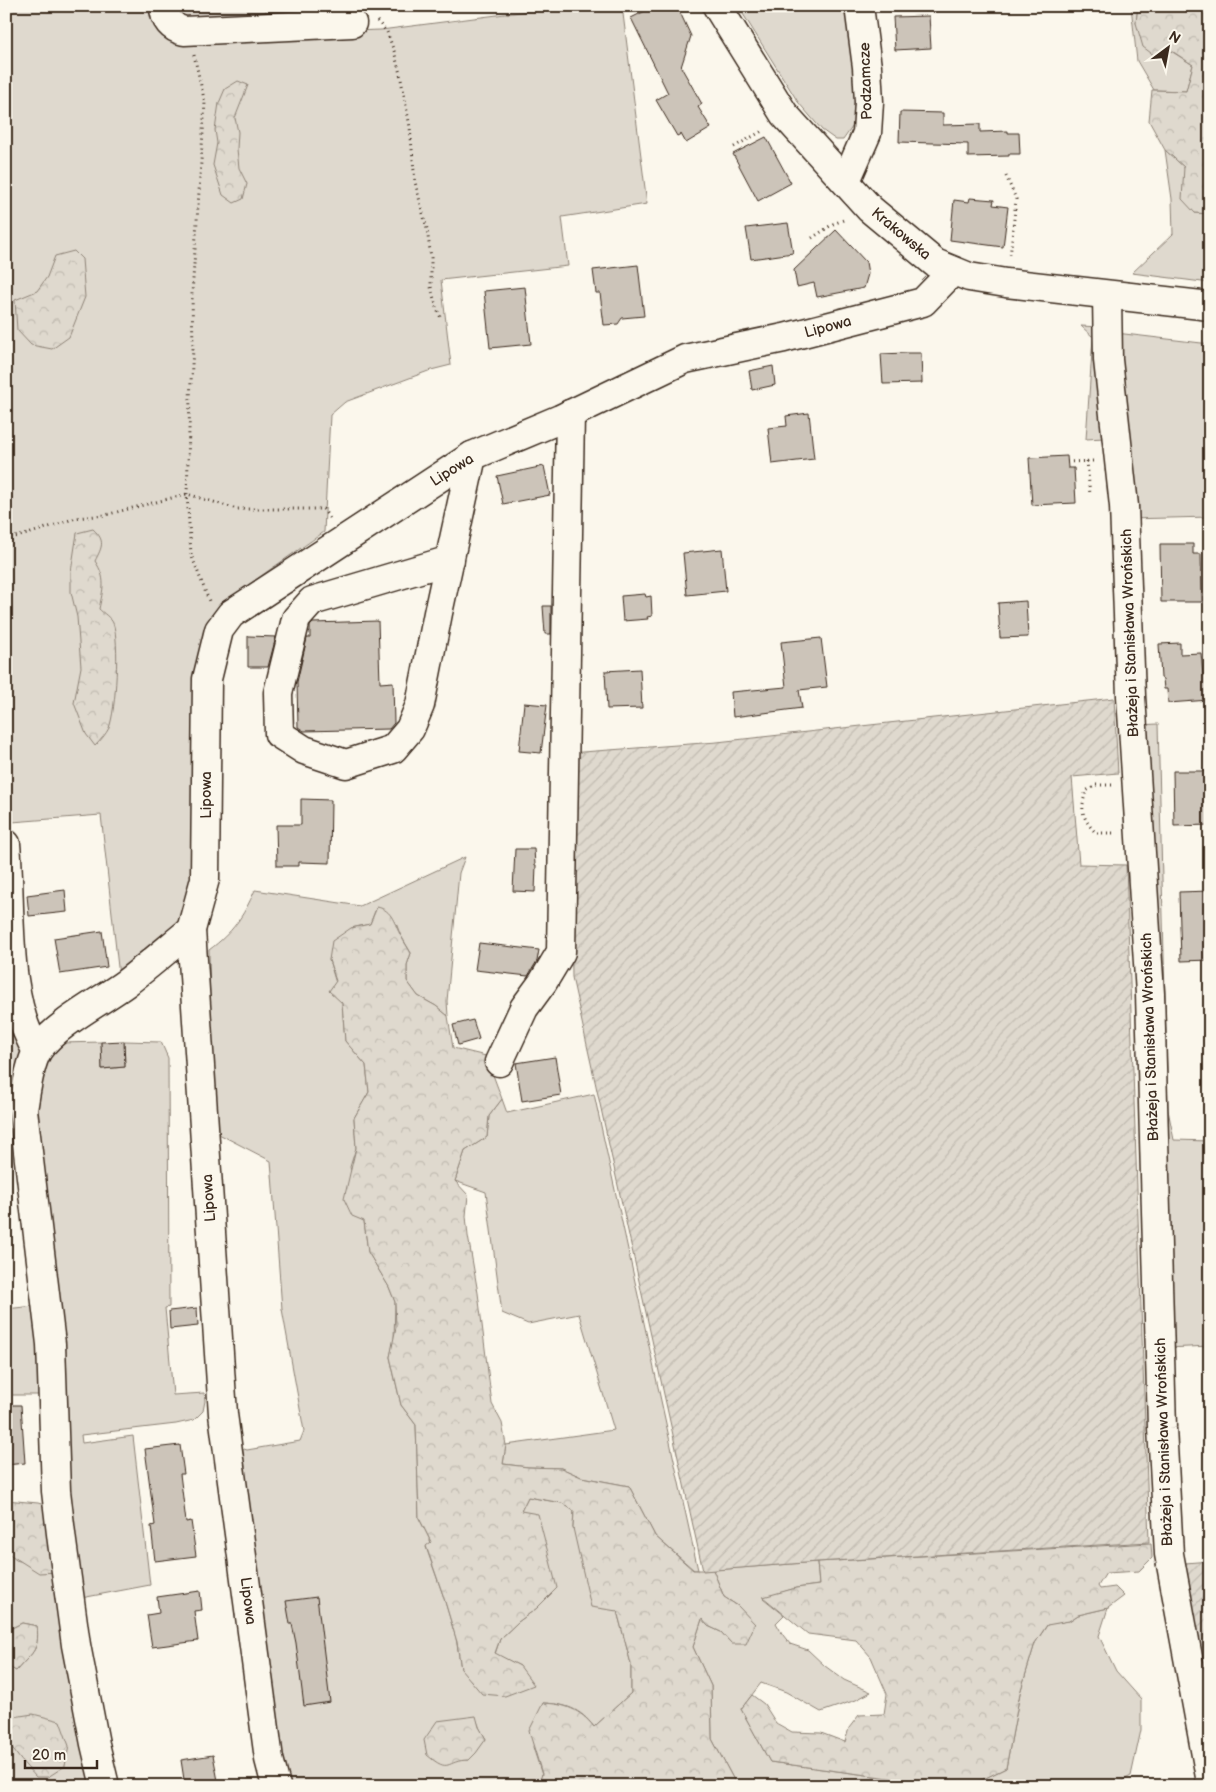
<svg xmlns="http://www.w3.org/2000/svg" width="1216" height="1792" font-family="'Balsamiq Sans',sans-serif">
<defs>
<pattern id="forest-crowns" width="20" height="18" patternUnits="userSpaceOnUse" patternTransform="scale(1.25)"><rect width="20" height="18" fill="#dfd9ce"/><path d="M2 6a3 3 0 1 1 6 0M12 15a3 3 0 1 1 6 0" fill="none" stroke="#c0bab0"/></pattern>
<pattern id="garden-furrows" width="10" height="10" patternUnits="userSpaceOnUse" patternTransform="scale(1.25)"><rect width="10" height="10" fill="#dfd9ce"/><path d="M-1 1l2-2M0 10L10 0M9 11l2-2" fill="none" stroke="#c0bab0"/></pattern>
</defs>
<rect width="100%" height="100%" fill="#fbf7ec"/>
<filter id="ink" filterUnits="userSpaceOnUse"><feTurbulence type="fractalNoise" baseFrequency=".02" numOctaves="2"/><feDisplacementMap in="SourceGraphic" scale="10" xChannelSelector="R" yChannelSelector="G"/><feConvolveMatrix kernelMatrix="1 2 1 2 8 2 1 2 1" color-interpolation-filters="sRGB"/></filter>
<g filter="url(#ink)">
<g fill="#dfd9ce" stroke="#8d8276" fill-rule="evenodd">
<polygon points="6,6 155,6 175,37 381,30 567,6 622,6 647,204 562,217 568,266 441,280 451,365 431,370 345,402 330,415 324,532 228,599 205,626 194,672 196,881 185,916 147,957 119,976 101,815 12,822 6,775"/>
<polygon points="170,6 266,6 266,17 185,27"/>
<polygon points="738,6 848,6 858,63 855,123 843,140 836,140 822,130 798,102"/>
<polygon points="1131,6 1138,6 1136,23 1155,56 1171,51 1193,65 1186,91 1154,90 1137,61"/>
<polygon points="1165,150 1184,167 1195,213 1210,214 1210,283 1132,273 1173,234 1172,199"/>
<polygon points="1081,326 1099,327 1105,438 1086,439 1093,337"/>
<polygon points="1116,333 1210,344 1210,517 1128,519"/>
<polygon points="1158,724 1168,1110 1174,1140 1210,1141 1210,1346 1167,1348 1138,725"/>
<path d="M465,857L459,873L447,1001L448,1016L436,1006L418,996L407,981V965L411,953L400,934L396,923L375,911L370,924L351,928L329,960L342,1003L345,1041L366,1065L369,1092L354,1118L356,1148L350,1167L364,1221L368,1252L389,1287L395,1302L394,1340L390,1357L401,1405L416,1425L419,1518L431,1542L426,1547L443,1595L456,1638L461,1669L520,1666L495,1654L500,1639L518,1622L537,1608L521,1511L528,1497L562,1503L574,1511L573,1528L617,1611L631,1664V1693L594,1727C580,1708 565,1704 543,1703L533,1747L542,1775L538,1786H291L272,1716L232,1445L247,1450L300,1441L304,1431L282,1309L271,1161L215,1132L212,1134L209,950C233,932 243,917 255,890L360,906ZM475,1716L480,1729L486,1739L469,1760H460Z"/>
<polygon points="6,921 23,1050 21,1069 6,1099"/>
<polygon points="124,1041 161,1042 168,1058 169,1307 165,1308 173,1395 204,1393 205,1401 203,1411 194,1420 176,1424 81,1435 82,1443 133,1436 150,1585 76,1599 33,1133 38,1085 52,1046 62,1043 101,1042 102,1069 125,1067"/>
<polygon points="594,1094 698,1570 694,1570 655,1536 629,1486 581,1477 561,1468 528,1467 503,1464 506,1445 614,1430 579,1314 528,1324 502,1313 486,1192 455,1181 465,1151 487,1137 489,1116 502,1099 507,1113"/>
<polygon points="34,1306 49,1395 6,1395 6,1309"/>
<path d="M6,1552L16,1560L58,1572L98,1786H6V1736L13,1750L7,1718L6,1720V1665L16,1671C31,1653 40,1652 37,1626L22,1623L6,1631Z"/>
<polygon points="817,1562 819,1585 796,1588 763,1598 784,1615 776,1623 783,1635 790,1644 808,1650 825,1666 844,1680 871,1692 856,1700 821,1712 786,1692 761,1683 741,1709 770,1762 904,1780 914,1786 737,1786 712,1739 711,1686 693,1647 702,1619 708,1626 721,1632 732,1644 738,1606 724,1597 713,1570"/>
<polygon points="1108,1608 1099,1636 1116,1671 1141,1699 1141,1730 1131,1776 1112,1786 1029,1781 1022,1786 969,1786 1006,1768 1020,1693 1035,1643 1048,1624 1069,1621 1078,1615"/>
</g>
<g fill="url(#forest-crowns)" stroke="#8d8276">
<polygon points="1138,6 1210,6 1210,214 1195,213 1182,199 1184,167 1165,150 1149,121 1152,90 1186,91 1193,65 1172,51 1155,56 1143,47 1136,23"/>
<polygon points="238,81 248,85 235,118 238,132 237,149 239,168 247,184 243,199 234,203 223,195 213,165 217,143 215,130 219,103 225,89"/>
<polygon points="74,251 82,259 85,297 69,337 52,349 31,345 17,330 15,300 37,291 47,277 55,256"/>
<path d="M93,529C106,541 102,547 95,561C107,579 103,589 99,609C103,613 111,618 113,623C120,641 116,710 109,728C106,734 100,741 95,746L86,734L74,703L81,667L77,617L71,592V572L77,533Z"/>
<path d="M377,907C393,910 394,924 401,936C404,942 408,948 411,953L407,965V981L418,996L436,1006L448,1016L453,1048L486,1056L502,1099L489,1116L487,1137L465,1151L455,1181L468,1195L466,1216L468,1236L478,1293L492,1404L502,1423L506,1445L503,1464L528,1467L561,1468L581,1477L629,1486L655,1536L693,1570H713L724,1597L738,1606L755,1624L746,1644H732L721,1632L708,1626L702,1619L693,1647L711,1686L712,1739L737,1786H538L542,1774L529,1731L543,1703C565,1704 580,1709 594,1727L631,1693V1664L617,1611L591,1607L573,1528L574,1511L562,1503L528,1497L521,1511L538,1514L557,1588L537,1608L518,1622L500,1639L495,1653L520,1666L534,1685L505,1696L482,1694L461,1669L457,1642L443,1595L426,1546L431,1542L419,1518L416,1425L401,1405L390,1357L396,1327L395,1302L389,1287L368,1252L364,1221L352,1216L344,1199L356,1148L354,1118L369,1092L366,1065L345,1041L342,1003L329,991L336,981L329,960L332,941L351,928L370,924Z"/>
<polygon points="6,1500 38,1503 52,1507 58,1572 39,1573 6,1552"/>
<polygon points="1151,1543 1152,1558 1139,1571 1106,1573 1098,1586 1100,1589 1115,1587 1124,1596 1108,1608 1078,1615 1069,1621 1047,1625 1035,1643 1020,1693 1006,1768 969,1786 914,1786 904,1780 770,1762 741,1709 752,1695 764,1704 776,1723 792,1732 821,1733 845,1742 849,1728 859,1715 884,1714 887,1694 871,1657 856,1640 808,1634 763,1597 796,1588 819,1585 817,1562"/>
<path d="M22,1623L37,1626C40,1652 31,1653 16,1671L6,1665V1631Z"/>
<path d="M33,1714L60,1721L69,1746L65,1766L48,1777H36C21,1760 1,1742 7,1718Z"/>
<path d="M476,1716L479,1727L486,1739L476,1753L469,1760C445,1760 451,1775 427,1755L424,1740L437,1721Z"/>
</g>
<g fill="url(#garden-furrows)" stroke="#8d8276">
<polygon points="1114,698 1118,773 1072,777 1079,864 1126,865 1149,1542 817,1562 703,1571 572,977 569,753 717,742"/>
<polygon points="1210,1561 1210,1745 1179,1565 1185,1563"/>
</g>
<g fill="#ccc4b9" stroke="#3b2a1e">
<polygon points="655,6 677,6 691,36 681,67 702,104 698,107 711,128 686,143 681,134 677,136 656,100 668,93 631,18"/>
<polygon points="929,16 931,48 895,50 893,17"/>
<polygon points="900,112 943,113 943,125 980,124 980,132 1008,131 1008,133 1019,133 1020,154 1009,154 1009,156 968,157 968,144 899,142"/>
<polygon points="766,137 791,183 758,201 733,154"/>
<polygon points="970,198 994,200 993,205 1008,207 1003,247 950,240 954,200 969,202"/>
<polygon points="788,223 793,253 751,259 746,228"/>
<polygon points="836,230 866,262 868,274 864,288 817,297 814,283 797,287 794,270"/>
<polygon points="638,265 644,316 622,318 618,324 604,325 600,293 596,293 593,270"/>
<polygon points="525,287 531,344 490,348 484,291"/>
<polygon points="905,353 921,353 922,383 883,384 881,354"/>
<polygon points="773,366 775,385 752,390 749,371"/>
<polygon points="809,413 814,459 772,464 768,428 787,426 786,416"/>
<polygon points="1067,456 1068,468 1074,468 1076,503 1032,505 1029,458"/>
<polygon points="544,466 550,495 503,504 497,476"/>
<polygon points="1160,544 1193,544 1193,554 1201,554 1202,602 1161,602"/>
<polygon points="722,549 726,591 687,595 683,553"/>
<polygon points="645,594 646,597 651,596 652,616 647,617 648,619 623,621 621,596"/>
<polygon points="1026,601 1028,637 1000,638 998,603"/>
<polygon points="543,606 551,606 551,634 545,634"/>
<polygon points="378,621 380,683 393,682 394,723 389,729 304,731 298,727 297,682 307,638 310,638 310,626 313,623"/>
<polygon points="248,636 276,637 268,667 248,667"/>
<polygon points="821,638 827,687 799,690 802,708 733,717 731,692 786,687 781,642"/>
<polygon points="1180,643 1180,654 1201,653 1203,675 1207,675 1209,700 1168,703 1167,689 1164,689 1163,679 1161,678 1159,644"/>
<polygon points="640,669 642,708 607,709 605,671"/>
<polygon points="524,703 547,705 541,753 519,751"/>
<polygon points="1173,771 1207,771 1209,825 1174,826"/>
<polygon points="301,799 331,800 330,863 299,862 299,866 277,866 276,825 301,825"/>
<polygon points="515,849 534,849 535,865 536,865 535,892 513,891"/>
<polygon points="65,890 67,912 29,916 27,895"/>
<polygon points="1210,891 1210,960 1181,961 1179,892"/>
<polygon points="102,931 107,967 60,974 54,938"/>
<polygon points="479,943 539,950 537,961 528,976 475,970"/>
<polygon points="473,1020 479,1039 458,1045 453,1025"/>
<polygon points="124,1041 125,1067 102,1069 101,1042"/>
<polygon points="555,1057 561,1095 522,1101 516,1063"/>
<polygon points="197,1308 198,1326 170,1329 169,1311"/>
<polygon points="6,1405 21,1405 25,1463 6,1465"/>
<polygon points="180,1445 184,1474 180,1474 186,1522 191,1521 196,1556 155,1561 151,1526 155,1525 145,1449"/>
<polygon points="200,1591 202,1610 194,1611 198,1641 152,1647 147,1615 159,1613 157,1597"/>
<polygon points="317,1597 330,1702 304,1706 296,1643 292,1624 290,1624 286,1601"/>
<polygon points="213,1755 219,1786 185,1786 181,1760"/>
</g>
<g fill="none" stroke-linecap="round" stroke-linejoin="round">
<defs>
<g id="minor">
<path d="M164,6C164,20 172,28 184,31L352,23"/>
<polyline points="717,6 784,114 870,209 935,263 969,277 1006,283 1210,306"/>
<polyline points="846,181 867,133 869,102 867,67 859,6"/>
<polyline points="1107,295 1108,360 1124,506 1131,696 1150,994 1162,1428 1169,1554 1210,1777"/>
<polyline points="450,560 312,601 296,619 278,693 279,734 304,750 346,764 393,749 410,729 420,705 438,613 472,456"/>
<path d="M6,844C12,907 3,997 37,1051"/>
<polyline points="499,1062 524,1008 543,982 561,952 570,414"/>
<path d="M105,1786L95,1744L76,1645L62,1542L56,1491L51,1344L23,1110C26,1093 29,1064 38,1050C56,1024 100,1002 126,983C148,966 170,947 191,930"/>
<polyline points="276,1786 269,1759 223,1414 191,930 205,879 207,679 219,630 231,614 472,456 560,419 685,359 784,338 923,302 953,271"/>
</g>
</defs>
<use href="#minor" stroke="#3b2a1e" stroke-width="31"/>
<g stroke="#3b2a1e" stroke-width="3" stroke-dasharray="1 4" stroke-linecap="butt">
<polyline points="377,21 387,32 394,51 400,74 410,127 415,182 427,229 431,258 431,287 436,307 441,318"/>
<polyline points="194,55 205,103 192,294 193,349 190,398 187,494 191,554 209,601"/>
<polyline points="734,147 764,130"/>
<polyline points="1006,176 1016,199 1010,258"/>
<polyline points="812,238 833,224 846,219"/>
<polyline points="1087,461 1090,495"/>
<polyline points="1067,462 1095,461"/>
<polyline points="6,539 28,534 76,518 105,515 187,494 237,509 323,509 330,519"/>
<path d="M1112,785H1096L1086,791C1080,810 1082,818 1096,833H1114"/>
</g>
<use href="#minor" stroke="#fbf7ec" stroke-width="28"/>
</g>
</g>
<g text-anchor="middle" dominant-baseline="central" stroke-width="4.5" stroke-linejoin="round" paint-order="stroke">
<g font-size="15" fill="#3b2a1e" stroke="#fbf7ec">
<text transform="translate(866 81) rotate(-92)">Podzamcze</text>
<text transform="translate(901 234) rotate(40)">Krakowska</text>
<text transform="translate(828 327) rotate(-15)">Lipowa</text>
<text transform="translate(452 470) rotate(-32)">Lipowa</text>
<text transform="translate(1130 633) rotate(-92)">Błażeja i Stanisława Wrońskich</text>
<text transform="translate(206 795) rotate(-90)">Lipowa</text>
<text transform="translate(1150 1037) rotate(-92)">Błażeja i Stanisława Wrońskich</text>
<text transform="translate(209 1198) rotate(-94)">Lipowa</text>
<text transform="translate(1164 1442) rotate(-92)">Błażeja i Stanisława Wrońskich</text>
<text transform="translate(248 1601) rotate(83)">Lipowa</text>
</g>
</g>
<rect width="1216" height="1792" fill="none" stroke="#fbf7ec" stroke-width="25"/>
<rect x="12" y="12" width="1191" height="1767" fill="none" stroke="#3b2a1e" stroke-width="2" filter="url(#ink)"/>
<g transform="translate(1168 48) rotate(32)" stroke="#fbf7ec" stroke-width="4" paint-order="stroke">
<path d="M0-4L9 19L0 12L-9 19Z" fill="#3b2a1e"/>
<text y="-8" font-size="14" font-weight="bold" text-anchor="middle" fill="#3b2a1e">N</text>
</g>
<path d="M25 1760v8h72v-8" fill="none" stroke="#3b2a1e" stroke-width="2.5"/>
<text x="32" y="1760" font-size="15" fill="#3b2a1e" stroke="#fbf7ec" stroke-width="4" paint-order="stroke">20 m</text>
</svg>
